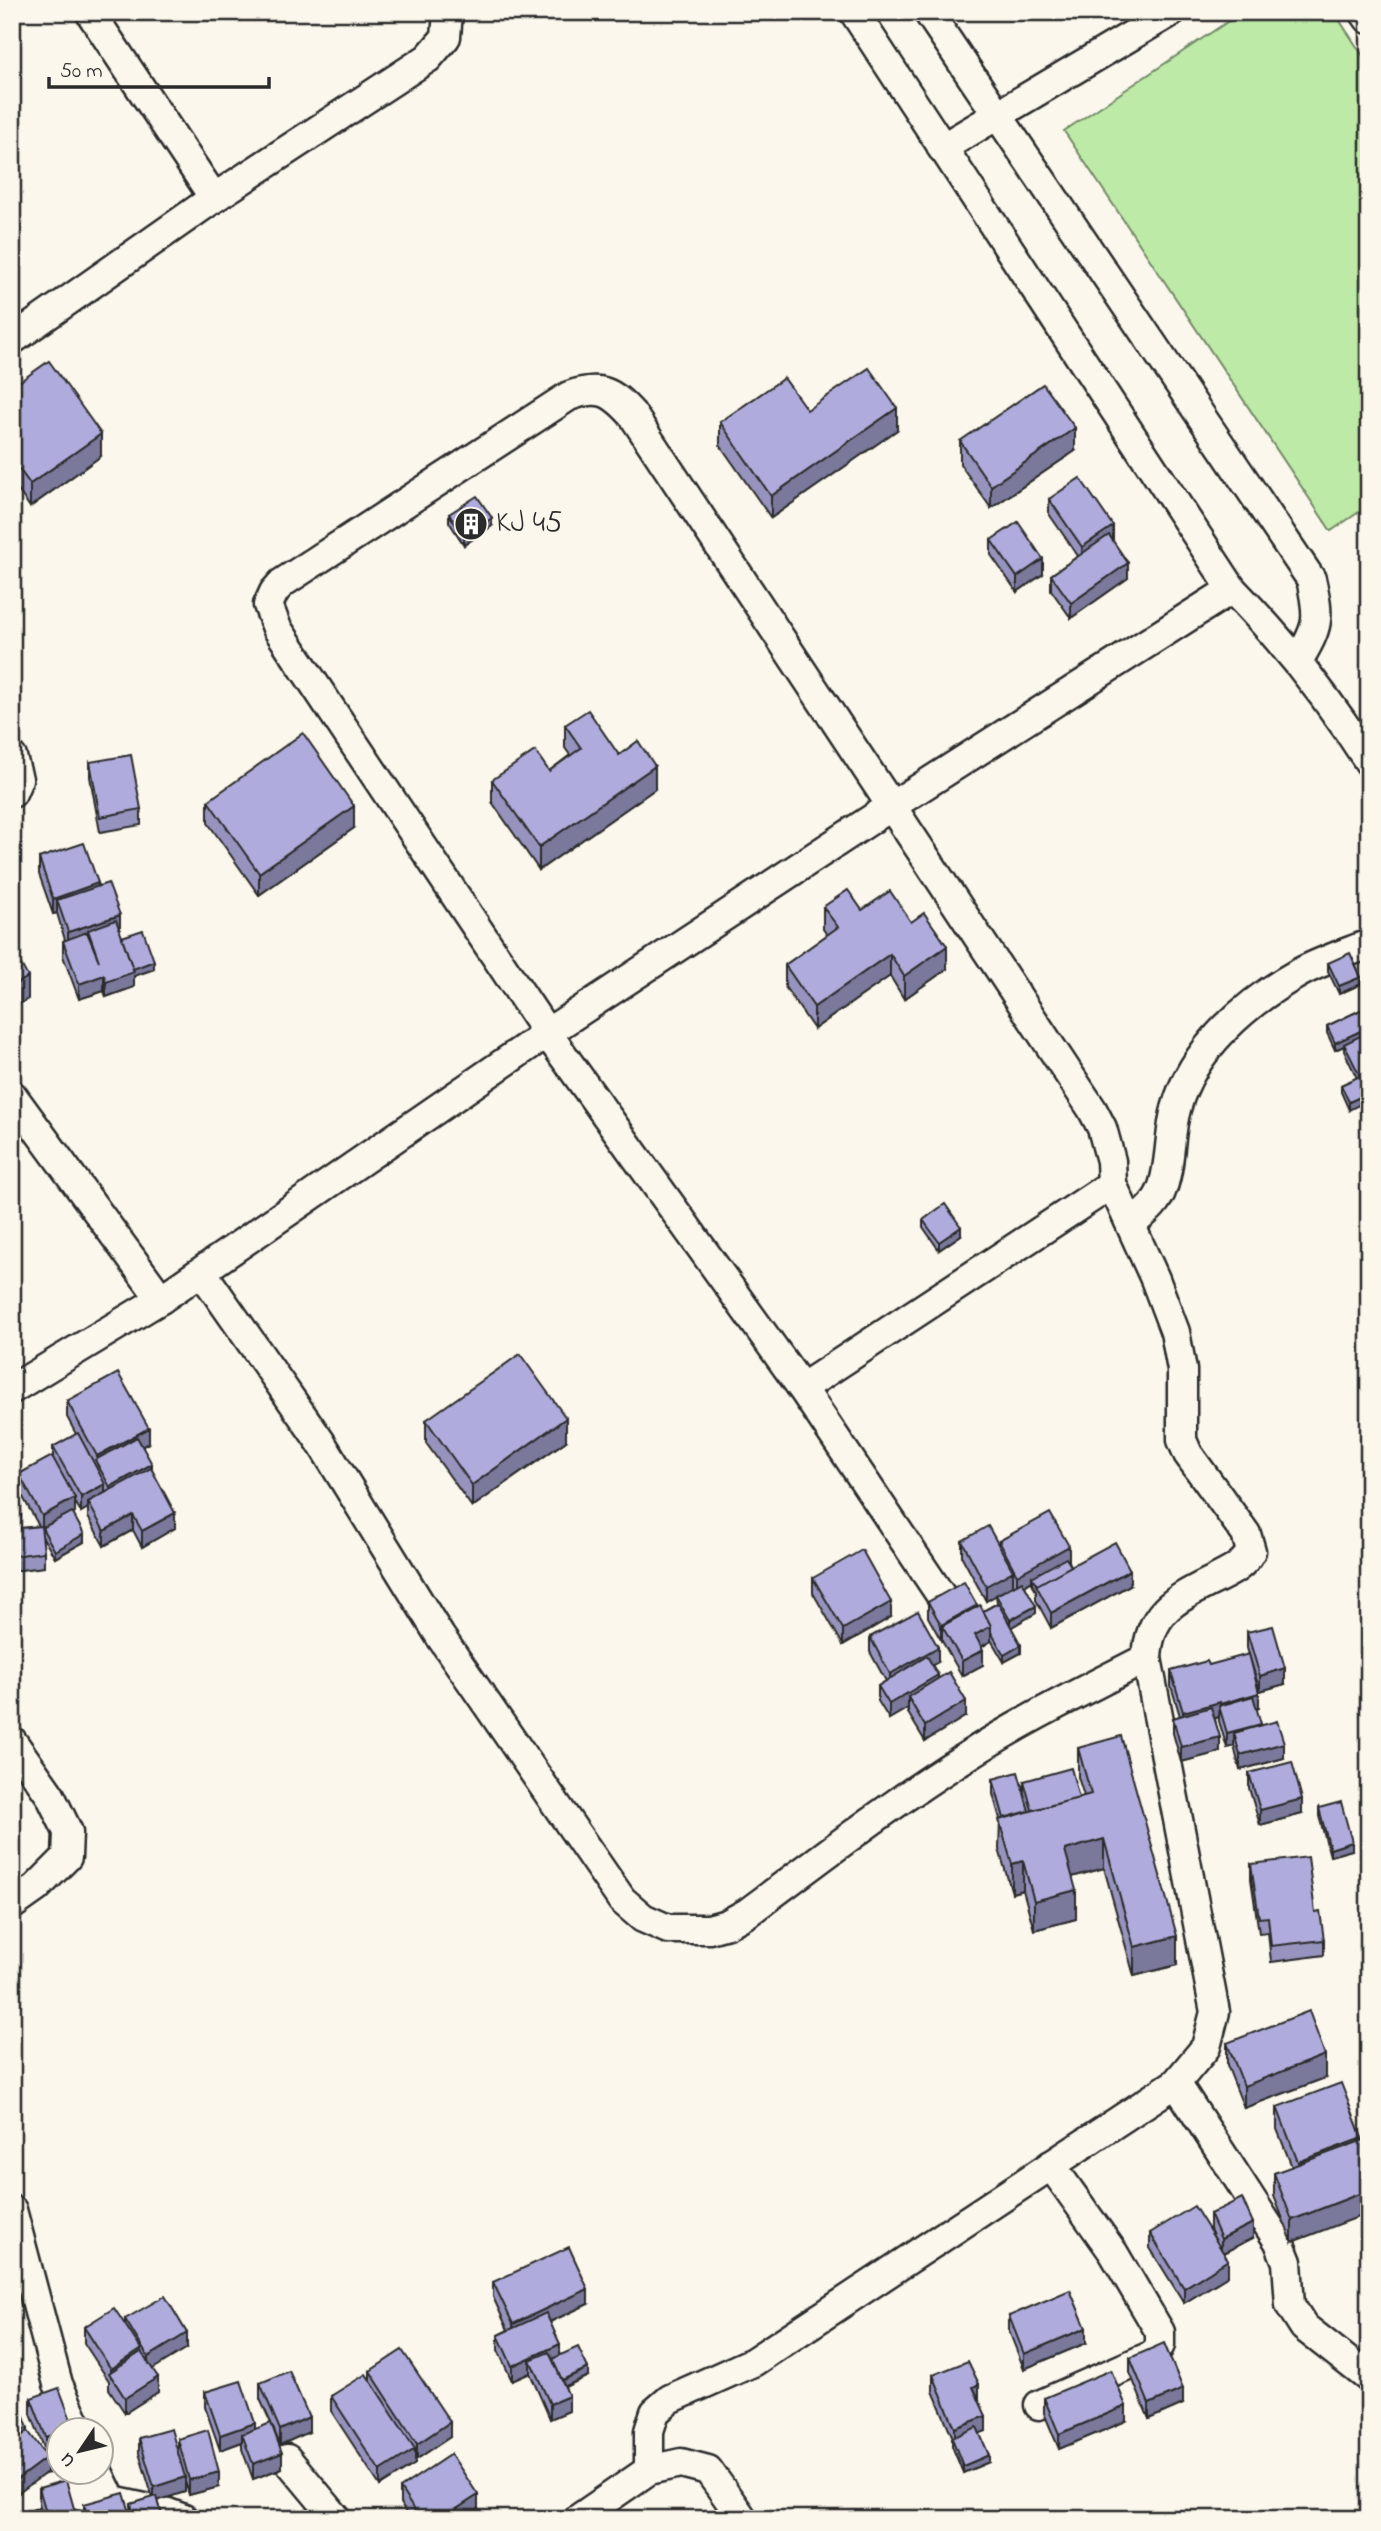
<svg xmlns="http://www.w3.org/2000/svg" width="1381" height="2531" font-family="'Indie Flower',sans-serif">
<rect width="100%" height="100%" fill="#fbf7ec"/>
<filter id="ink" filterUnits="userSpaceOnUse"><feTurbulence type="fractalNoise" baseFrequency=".0143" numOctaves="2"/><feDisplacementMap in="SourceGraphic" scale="14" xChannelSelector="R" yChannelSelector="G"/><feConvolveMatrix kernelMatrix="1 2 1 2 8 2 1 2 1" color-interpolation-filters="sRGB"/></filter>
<g filter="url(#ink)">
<polygon fill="#beeaa7" stroke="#748a69" stroke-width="2" points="1242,12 1334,12 1369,65 1369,505 1331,531 1064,131"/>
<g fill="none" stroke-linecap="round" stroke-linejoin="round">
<defs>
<g id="street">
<polyline points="90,12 214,198"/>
<path d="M854,12L1232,589C1284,642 1329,699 1369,762"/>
<path d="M928,12L1311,579C1320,619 1319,626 1298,661"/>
<polyline points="1364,12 1369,19"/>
<polyline points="942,148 1171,12"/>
<polyline points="12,340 214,198 428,58 446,37 448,12"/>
<polyline points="12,757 18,779 12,793"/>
<polyline points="12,1095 161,1299"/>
<path d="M1131,1225C1143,1214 1157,1204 1162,1189C1171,1166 1169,1133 1176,1109C1192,1049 1247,1002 1299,973C1321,961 1346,953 1369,944"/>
<path d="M202,1272L320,1441L440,1636L622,1900L643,1918L668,1929H709L727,1924L747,1913C819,1860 889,1805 964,1758C1023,1720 1085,1690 1147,1658"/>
<polyline points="802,1388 1112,1184"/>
<polyline points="12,1389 161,1299 547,1033 890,807 1232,589"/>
<polyline points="12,1741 50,1795 68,1832 67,1857 36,1888 12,1905"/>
<polyline points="1176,2083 1279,2242 1287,2262 1290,2305 1304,2327 1369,2378"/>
<polyline points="12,2210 58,2384 79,2430"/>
<polyline points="1039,2405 1155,2354 1160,2345 1160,2332 1113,2252 1051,2165"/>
<polyline points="287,2459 337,2519"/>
<path d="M649,2470V2431L655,2412L670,2399L753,2362L1176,2083L1206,2047L1215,2012L1147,1658C1149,1609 1179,1598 1218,1578C1232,1571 1244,1565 1251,1551L1246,1534L1188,1454L1182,1440V1370L1175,1332L1155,1279L1112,1184L1111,1161L1102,1128L1092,1109L632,414C611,391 600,385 569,396L282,583L274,592L268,605L277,628L547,1033L802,1388L946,1603"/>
<polyline points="98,2472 112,2501"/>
<polyline points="12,2505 28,2495 51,2488 168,2513 184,2519"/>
<polyline points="578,2519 649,2470 681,2463 708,2470 743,2519"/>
</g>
</defs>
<use href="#street" stroke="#2b2b2b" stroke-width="33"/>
<use href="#street" stroke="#fbf7ec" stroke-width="28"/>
</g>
<g fill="#9694be" stroke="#2b2b2b" stroke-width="2" fill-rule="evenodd">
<polygon points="12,387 101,456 30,507 12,482"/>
<polygon points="807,410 897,430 771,518 720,445 720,422"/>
<polygon points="960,441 1075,451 991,508 960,464"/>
<polygon points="1049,499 1113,541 1128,578 1071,618 1051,590 1051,575 1078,556 1049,514"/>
<polygon points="449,514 492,526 464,545 449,522"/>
<polygon points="991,540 1043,574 1017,592 991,555"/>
<polygon points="565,725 619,755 655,789 539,870 492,802 492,780 549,771 570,755 565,748"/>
<polygon points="90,762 141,809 141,825 100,832 90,777"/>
<polygon points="208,801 354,828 259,895 208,823"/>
<polygon points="39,858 98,886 122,937 154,969 134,976 134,987 106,997 104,991 79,999 63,956 63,941 65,940 57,913 53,914 39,874"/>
<polygon points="823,907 862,910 911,922 947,969 904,999 890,976 814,1029 785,987 785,965 827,935 823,929"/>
<polygon points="1369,932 1369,953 1367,948 1367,933"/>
<polygon points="1328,963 1361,984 1339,994 1328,971"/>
<path d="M1369,979V1077L1366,1078L1349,1110L1341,1092V1085L1357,1078L1344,1051V1046L1335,1050L1327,1033V1026L1367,1007L1362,997V982ZM1367,1035V1046L1363,1037Z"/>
<polygon points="923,1220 961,1235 939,1250 923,1227"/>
<polygon points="67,1401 149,1443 142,1446 175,1528 142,1547 133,1530 104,1546 88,1517 88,1508 81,1512 75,1502 75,1513 73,1514 84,1542 55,1558 42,1536 44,1552 44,1567 12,1571 12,1529 39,1526 19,1490 21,1503 21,1519 12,1520 12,1477 19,1487 19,1474 53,1458 53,1447 76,1434 67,1417"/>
<polygon points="426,1420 566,1441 472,1507 426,1443"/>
<polygon points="962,1541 999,1545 999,1541 1069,1561 1071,1566 1130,1585 1051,1628 1036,1600 1036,1591 1032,1584 1032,1581 1025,1586 1036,1613 1011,1627 1021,1653 1004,1662 991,1640 991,1641 982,1647 983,1665 962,1676 942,1641 942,1639 941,1640 928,1617 928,1602 977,1607 983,1611 997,1603 996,1595 986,1601 962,1557"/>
<polygon points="813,1578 891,1617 843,1645 813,1593"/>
<polygon points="1247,1632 1285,1684 1260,1691 1247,1648"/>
<polygon points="870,1637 938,1662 932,1665 938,1679 966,1716 925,1741 908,1713 908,1708 889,1719 878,1701 878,1686 886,1681 870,1652"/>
<polygon points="1209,1665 1259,1708 1256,1709 1261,1725 1284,1758 1240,1770 1234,1746 1227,1748 1219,1721 1219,1717 1215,1718 1220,1752 1181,1762 1173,1733 1173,1718 1180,1716 1171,1686 1171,1671"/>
<polygon points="1078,1748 1177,1965 1134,1976 1104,1868 1072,1877 1076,1919 1034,1930 1023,1890 1012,1893 999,1849 1000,1819 993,1794 993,1779 1024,1793 1024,1781 1079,1798 1084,1796 1078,1777"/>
<polygon points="1249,1773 1302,1814 1260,1825 1249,1788"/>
<polygon points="1319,1808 1352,1850 1330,1856 1319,1816"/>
<polygon points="1251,1864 1315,1912 1324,1940 1324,1955 1271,1962 1268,1932 1259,1933 1251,1879"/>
<polygon points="1227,2043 1325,2078 1244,2108 1227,2065"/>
<polygon points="1277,2107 1362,2140 1292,2242 1274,2196 1274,2173 1292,2167 1277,2129"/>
<polygon points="1210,2214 1253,2238 1223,2253 1228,2276 1184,2303 1150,2248 1150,2233 1214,2238 1210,2229"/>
<polygon points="493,2282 588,2304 550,2322 560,2355 588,2376 565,2387 569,2411 550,2419 530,2373 512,2381 498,2350 498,2335 508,2330 493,2297"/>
<polygon points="1009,2316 1086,2343 1024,2369 1009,2331"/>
<polygon points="125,2319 187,2348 152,2369 158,2392 125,2413 109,2389 109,2381 84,2343 84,2327 125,2325"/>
<polygon points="1130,2358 1183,2404 1149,2419 1130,2373"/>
<polygon points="370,2371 450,2437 417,2459 415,2456 415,2464 380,2486 331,2411 331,2396 370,2379"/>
<polygon points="933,2375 979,2399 986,2431 979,2433 989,2462 963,2473 952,2446 952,2438 953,2438 933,2391"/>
<polygon points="260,2383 309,2432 280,2445 272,2425 282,2468 253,2479 242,2449 242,2442 220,2450 205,2407 205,2392 255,2430 271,2423 260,2399"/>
<polygon points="31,2398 74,2430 46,2453 31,2414"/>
<polygon points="1044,2398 1126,2421 1059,2449 1044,2413"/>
<polygon points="139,2438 178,2451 178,2439 219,2487 189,2495 185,2481 185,2492 158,2500 163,2519 84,2519 84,2504 131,2515 131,2504 153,2498 139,2453"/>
<polygon points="39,2488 77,2519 43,2519 39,2503"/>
<polygon points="400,2488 478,2510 465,2519 410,2519 400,2503"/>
</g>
<g fill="#7a789b" stroke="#2b2b2b" stroke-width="2">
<polygon points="897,408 897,430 771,518 771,496"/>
<polygon points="1075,428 1075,451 991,508 991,486"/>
<polygon points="101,434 101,456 30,507 30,484"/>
<polygon points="492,518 492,526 464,545 464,537"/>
<polygon points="1113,526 1113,541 1082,562 1082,547"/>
<polygon points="1043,559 1043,574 1017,592 1017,577"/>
<polygon points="1128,563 1128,578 1071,618 1071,603"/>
<polygon points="655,766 655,789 539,870 539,847"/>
<polygon points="354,806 354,828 259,895 259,873"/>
<polygon points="98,883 98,898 57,900 57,913 53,914 53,899"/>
<polygon points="120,915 120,930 88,930 88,941 68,947 68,932"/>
<polygon points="947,946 947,969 904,999 904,976"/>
<polygon points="890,954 890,976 814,1029 814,1007"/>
<polygon points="154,961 154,969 134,976 134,987 106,997 106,982 132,969"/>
<polygon points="104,975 104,991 79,999 79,984"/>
<polygon points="28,977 28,999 12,1008 12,986"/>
<polygon points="1361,977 1361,984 1339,994 1339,986"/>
<polygon points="1369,1027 1369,1034 1345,1046 1344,1044 1344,1046 1335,1050 1335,1043"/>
<polygon points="1369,1070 1369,1077 1359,1082 1359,1074"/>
<polygon points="1369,1093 1369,1100 1349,1110 1349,1102"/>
<polygon points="961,1227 961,1235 939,1250 939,1242"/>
<polygon points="566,1418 566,1441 472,1507 472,1485"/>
<polygon points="149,1428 149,1443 100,1470 97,1463 97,1456"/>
<polygon points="152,1464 152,1479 110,1502 110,1487"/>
<polygon points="105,1484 105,1499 88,1502 88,1508 81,1512 81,1497"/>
<polygon points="75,1498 75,1513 44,1530 42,1528 42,1531 42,1516"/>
<polygon points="175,1513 175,1528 142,1547 142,1531"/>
<polygon points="133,1515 133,1530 104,1546 104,1531"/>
<polygon points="84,1534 84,1542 55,1558 55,1551"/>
<polygon points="1069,1546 1069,1561 1034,1580 1032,1577 1032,1581 1017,1590 1017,1575"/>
<polygon points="1130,1570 1130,1585 1051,1628 1051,1613"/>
<polygon points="1013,1571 1013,1586 986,1601 986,1586"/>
<polygon points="891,1602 891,1617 843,1645 843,1629"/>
<polygon points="977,1605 977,1620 942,1626 942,1639 941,1640 941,1625"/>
<polygon points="1036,1606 1036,1613 1010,1628 1010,1620"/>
<polygon points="991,1626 991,1641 975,1650 975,1635"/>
<polygon points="1021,1645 1021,1653 1004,1662 1004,1655"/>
<polygon points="938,1647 938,1662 890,1689 890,1674"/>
<polygon points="983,1650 983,1665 962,1676 962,1661"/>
<polygon points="1285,1668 1285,1684 1260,1691 1260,1676"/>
<polygon points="938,1675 938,1690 908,1697 908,1708 889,1719 889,1704"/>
<polygon points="1259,1693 1259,1708 1223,1718 1220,1709 1220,1704"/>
<polygon points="966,1701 966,1716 925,1741 925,1726"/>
<polygon points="1220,1702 1219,1717 1183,1727 1183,1712"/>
<polygon points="1261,1724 1261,1739 1234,1733 1234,1746 1227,1748 1227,1733"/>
<polygon points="1220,1737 1220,1752 1181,1762 1181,1747"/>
<polygon points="1284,1743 1284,1758 1240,1770 1240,1755"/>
<polygon points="1302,1799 1302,1814 1260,1825 1260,1810"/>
<polygon points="1104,1839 1104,1868 1065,1879 1065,1850"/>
<polygon points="1352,1842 1352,1850 1330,1856 1330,1849"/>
<polygon points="1023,1861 1023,1890 1012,1893 1012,1864"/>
<polygon points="1076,1890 1076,1919 1034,1930 1034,1901"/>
<polygon points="1177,1936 1177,1965 1134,1976 1134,1947"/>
<polygon points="1325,2055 1325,2078 1244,2108 1244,2086"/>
<polygon points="1362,2138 1362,2160 1298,2184 1298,2162"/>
<polygon points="1369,2190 1369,2213 1292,2242 1292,2220"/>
<polygon points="1253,2223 1253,2238 1221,2254 1221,2239"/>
<polygon points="1228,2260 1228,2276 1184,2303 1184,2288"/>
<polygon points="19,2264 19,2279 12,2281 12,2266"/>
<polygon points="588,2289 588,2304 513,2339 513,2324"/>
<polygon points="1086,2328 1086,2343 1024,2369 1024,2354"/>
<polygon points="187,2333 187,2348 148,2372 148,2357"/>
<polygon points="560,2344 560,2359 530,2360 530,2373 512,2381 512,2366"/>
<polygon points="141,2349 141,2365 111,2377 111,2369"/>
<polygon points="588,2368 588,2376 561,2388 561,2381"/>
<polygon points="158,2377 158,2392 125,2413 125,2398"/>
<polygon points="979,2384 979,2399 973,2387"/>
<polygon points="1183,2389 1183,2404 1149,2419 1149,2404"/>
<polygon points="569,2396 569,2411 550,2419 550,2404"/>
<polygon points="1126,2406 1126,2421 1059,2449 1059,2434"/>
<polygon points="986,2416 986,2431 955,2443 955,2428"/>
<polygon points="309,2417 309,2432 280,2445 280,2430"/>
<polygon points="450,2422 450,2437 417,2459 417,2444"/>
<polygon points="255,2423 255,2438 242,2434 242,2442 220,2450 220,2435"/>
<polygon points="28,2428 28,2443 12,2448 12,2433"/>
<polygon points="60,2433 60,2448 46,2453 46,2437"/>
<polygon points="415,2449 415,2464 380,2486 380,2471"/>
<polygon points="282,2453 282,2468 253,2479 253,2464"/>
<polygon points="989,2455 989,2462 963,2473 963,2466"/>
<polygon points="47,2457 47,2472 12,2498 12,2483"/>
<polygon points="219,2472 219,2487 189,2495 189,2480"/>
<polygon points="185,2477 185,2492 154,2502 154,2487"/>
<polygon points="478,2495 478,2510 465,2519 441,2519"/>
</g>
<g fill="#afacdd" stroke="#2b2b2b" stroke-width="2">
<polygon points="49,361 101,434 30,484 12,459 12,387"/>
<polygon points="869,368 897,408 771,496 720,422 784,378 807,410"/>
<polygon points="1043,384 1075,428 991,486 960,441"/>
<polygon points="1080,478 1113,526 1082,547 1049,499"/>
<polygon points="477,496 492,518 464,537 449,514"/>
<polygon points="1018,522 1043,559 1017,577 991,540"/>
<polygon points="1109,535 1128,563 1071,603 1051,575"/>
<polygon points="588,710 619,755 638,741 655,766 539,847 492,780 535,751 549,771 581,748 565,725"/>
<polygon points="303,733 354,806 259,873 208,801"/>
<polygon points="131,755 141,809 100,817 90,762"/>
<polygon points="84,843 98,883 53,899 39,858"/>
<polygon points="108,883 120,915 68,932 57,900"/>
<polygon points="848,890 862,910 890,891 911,922 924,913 947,946 904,976 890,954 814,1007 785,965 838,927 823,907"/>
<polygon points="116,920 134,972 106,982 104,975 79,984 63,941 87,932 99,961 88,930"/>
<polygon points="143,930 154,961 133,969 122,937"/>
<polygon points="12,948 28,977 12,986"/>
<polygon points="1350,953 1361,977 1339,986 1328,963"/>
<polygon points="1369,979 1369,996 1362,982"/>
<polygon points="1367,1007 1369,1010 1369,1027 1335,1043 1327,1026"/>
<polygon points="1362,1035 1369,1050 1369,1070 1359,1074 1344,1044"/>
<polygon points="1364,1074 1369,1084 1369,1093 1349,1102 1341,1085"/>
<polygon points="945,1204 961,1227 939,1242 923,1220"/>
<polygon points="520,1354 566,1418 472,1485 426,1420"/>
<polygon points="118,1373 149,1428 97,1456 67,1401"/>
<polygon points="78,1433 105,1484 81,1497 53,1447"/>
<polygon points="137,1437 152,1464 110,1487 95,1460"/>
<polygon points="52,1456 75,1498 42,1516 19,1474"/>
<polygon points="151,1468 175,1513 142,1531 133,1515 104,1531 88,1502"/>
<polygon points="17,1476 21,1503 12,1505 12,1477"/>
<polygon points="72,1512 84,1534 55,1551 42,1528"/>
<polygon points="1050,1513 1069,1546 1017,1575 999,1541"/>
<polygon points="41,1526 44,1552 12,1556 12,1529"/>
<polygon points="988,1526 1013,1571 986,1586 962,1541"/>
<polygon points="1115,1542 1130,1570 1051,1613 1036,1585"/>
<polygon points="862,1550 891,1602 843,1629 813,1578"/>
<polygon points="1066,1558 1071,1566 1037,1585 1032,1577"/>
<polygon points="1022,1581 1036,1606 1010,1620 996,1595"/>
<polygon points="964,1582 977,1605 941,1625 928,1602"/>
<polygon points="998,1603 1021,1645 1004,1655 991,1632 991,1626 983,1611"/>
<polygon points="980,1605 991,1626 975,1635 983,1650 962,1661 942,1626"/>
<polygon points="918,1611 938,1647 890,1674 870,1637"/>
<polygon points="1273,1626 1285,1668 1260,1676 1247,1632"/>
<polygon points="1249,1654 1259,1693 1220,1704 1220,1702 1183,1712 1171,1671 1207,1661 1209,1665"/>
<polygon points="927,1656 938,1675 889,1704 878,1686"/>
<polygon points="949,1672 966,1701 925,1726 908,1697"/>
<polygon points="1253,1696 1261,1724 1227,1733 1219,1706"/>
<polygon points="1211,1707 1220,1737 1181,1747 1173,1718"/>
<polygon points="1277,1721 1284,1743 1240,1755 1234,1733"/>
<polygon points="1121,1736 1177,1936 1134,1947 1104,1839 1065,1850 1076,1890 1034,1901 1023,1861 1012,1864 999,1820 1091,1794 1078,1748"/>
<polygon points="1292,1762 1302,1799 1260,1810 1249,1773"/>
<polygon points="1071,1768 1079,1798 1032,1810 1024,1781"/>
<polygon points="1018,1772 1029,1811 1004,1818 993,1779"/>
<polygon points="1341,1802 1352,1842 1330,1849 1319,1808"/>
<polygon points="1308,1857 1315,1912 1320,1911 1324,1940 1271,1946 1268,1917 1259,1918 1251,1864"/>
<polygon points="1309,2011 1325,2055 1244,2086 1227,2043"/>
<polygon points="1341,2083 1362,2138 1298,2162 1277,2107"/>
<polygon points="1369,2138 1369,2190 1292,2220 1274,2173"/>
<polygon points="1242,2198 1253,2223 1221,2239 1210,2214"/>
<polygon points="1194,2206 1228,2260 1184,2288 1150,2233"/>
<polygon points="12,2239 19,2264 12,2266"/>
<polygon points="569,2247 588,2289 513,2324 493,2282"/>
<polygon points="1070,2290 1086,2328 1024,2354 1009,2316"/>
<polygon points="165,2296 187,2333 148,2357 125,2319"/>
<polygon points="114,2308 141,2349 111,2369 84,2327"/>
<polygon points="546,2313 560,2344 512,2366 498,2335"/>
<polygon points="1164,2343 1183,2389 1149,2404 1130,2358"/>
<polygon points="578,2347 588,2368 562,2380 552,2359"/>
<polygon points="402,2350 450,2422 417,2444 370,2371"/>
<polygon points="141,2352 158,2377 125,2398 109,2373"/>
<polygon points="549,2352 569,2396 550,2404 530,2360"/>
<polygon points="968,2361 979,2384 973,2387 986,2416 955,2428 933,2375"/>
<polygon points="1111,2370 1126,2406 1059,2434 1044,2398"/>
<polygon points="289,2371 309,2417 280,2430 260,2383"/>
<polygon points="366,2374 415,2449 380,2471 331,2396"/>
<polygon points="241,2381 255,2423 220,2435 205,2392"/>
<polygon points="59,2388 74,2428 68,2430 60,2430 60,2433 46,2437 31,2398"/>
<polygon points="18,2400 28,2428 12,2433 12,2402"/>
<polygon points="271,2423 282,2453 253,2464 242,2434"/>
<polygon points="977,2427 989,2455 963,2466 952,2438"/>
<polygon points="171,2429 185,2477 154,2487 139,2438"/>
<polygon points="208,2430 219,2472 189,2480 178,2439"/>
<polygon points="28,2431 47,2457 12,2483 12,2443"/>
<polygon points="451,2454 478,2495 441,2519 420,2519 400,2488"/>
<polygon points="66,2480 77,2519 48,2519 39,2488"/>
<polygon points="124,2493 132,2519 88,2519 84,2504"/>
<polygon points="157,2496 163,2519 135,2519 131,2504"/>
</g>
</g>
<defs>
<symbol id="building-disc" viewBox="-11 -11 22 22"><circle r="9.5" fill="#2b2b2b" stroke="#fbf7ec"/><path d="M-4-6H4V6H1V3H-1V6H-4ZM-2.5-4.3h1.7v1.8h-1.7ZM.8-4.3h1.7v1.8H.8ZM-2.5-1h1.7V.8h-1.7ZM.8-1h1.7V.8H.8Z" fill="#fff"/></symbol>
</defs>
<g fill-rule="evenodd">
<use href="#building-disc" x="452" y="505" width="38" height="38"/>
</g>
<g text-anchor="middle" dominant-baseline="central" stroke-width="5" stroke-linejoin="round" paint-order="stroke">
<g font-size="30" fill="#2b2b2b" stroke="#fbf7ec" text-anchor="start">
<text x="496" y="524">KJ 45</text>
</g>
</g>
<rect width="1381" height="2531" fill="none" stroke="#fbf7ec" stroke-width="42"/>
<rect x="21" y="21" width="1339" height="2489" fill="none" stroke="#2b2b2b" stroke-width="2.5" filter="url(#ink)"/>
<g transform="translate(80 2451) rotate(235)"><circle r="33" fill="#fbf7ec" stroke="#a8a59f" stroke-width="2"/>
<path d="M0-5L12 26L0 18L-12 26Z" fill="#2b2b2b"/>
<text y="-10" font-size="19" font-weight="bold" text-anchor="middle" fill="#2b2b2b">U</text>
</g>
<path d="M49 77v10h220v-10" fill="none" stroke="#2b2b2b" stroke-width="3.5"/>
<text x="60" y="77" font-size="21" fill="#2b2b2b" stroke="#fbf7ec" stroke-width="5" paint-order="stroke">50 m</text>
</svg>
